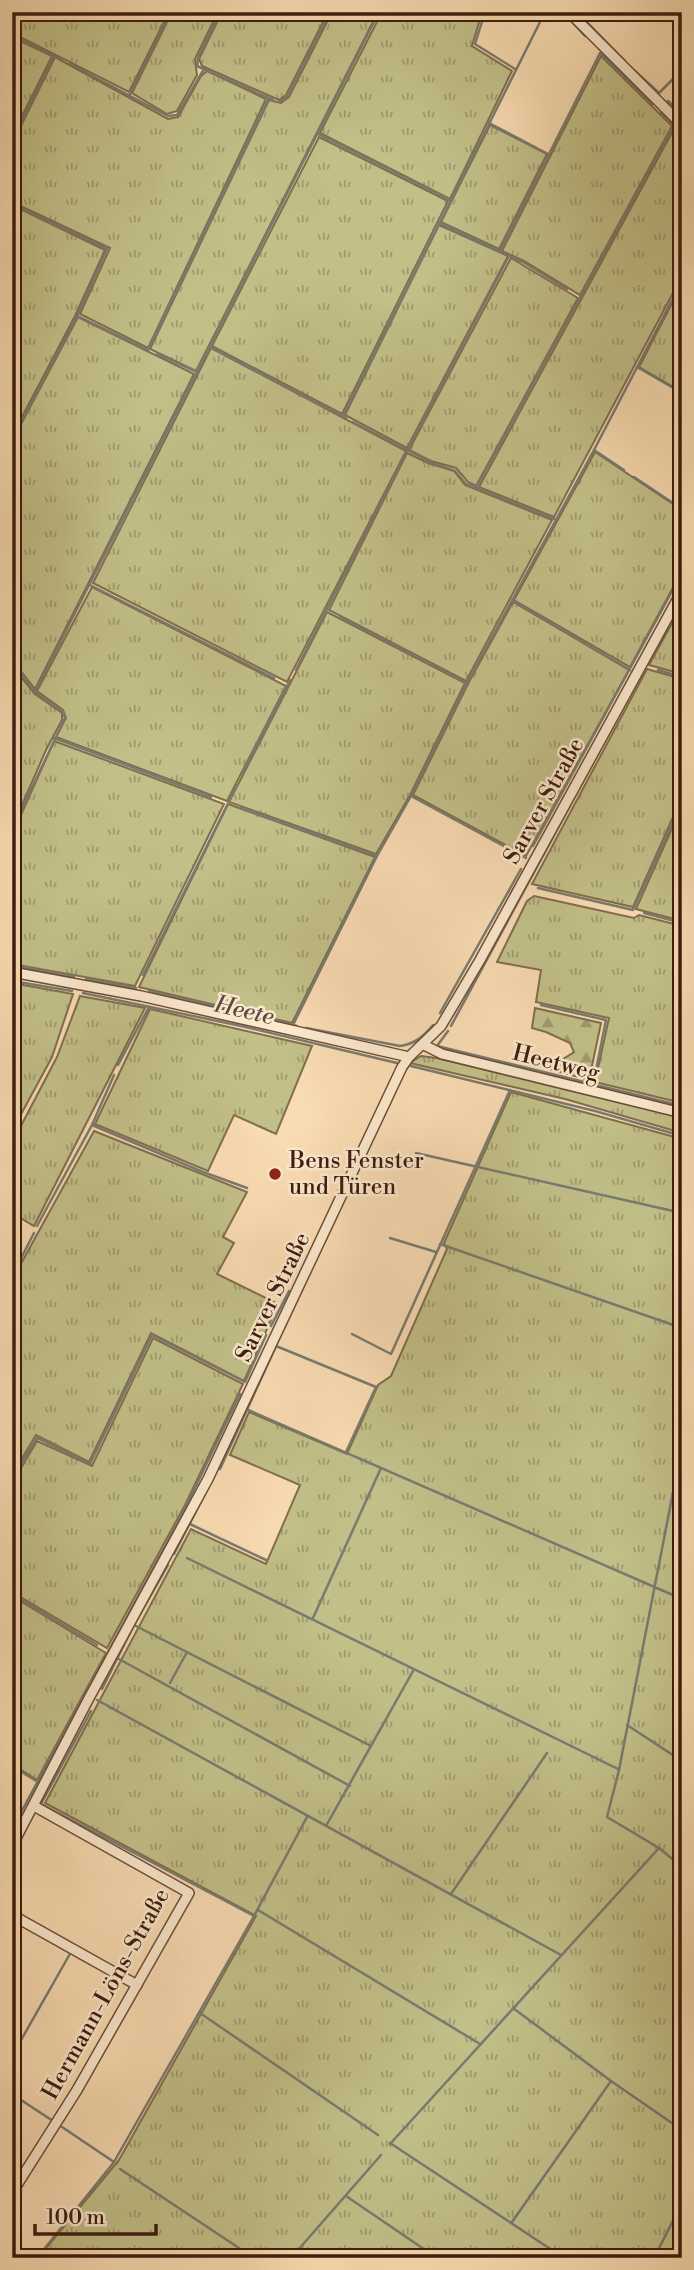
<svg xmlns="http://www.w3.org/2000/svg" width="694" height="2270" font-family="'Libre Bodoni',serif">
<defs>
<pattern id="grass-tufts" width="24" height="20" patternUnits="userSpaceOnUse" patternTransform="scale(1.75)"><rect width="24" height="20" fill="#c2bf89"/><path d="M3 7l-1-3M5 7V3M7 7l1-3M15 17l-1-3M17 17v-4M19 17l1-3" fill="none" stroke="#9f9a6e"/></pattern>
<pattern id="forest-firs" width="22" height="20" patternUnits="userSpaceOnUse" patternTransform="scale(1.75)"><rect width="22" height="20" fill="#c2bf89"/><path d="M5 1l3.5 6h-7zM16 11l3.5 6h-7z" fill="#9f9a6e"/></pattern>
</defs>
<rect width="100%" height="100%" fill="#f9dbb2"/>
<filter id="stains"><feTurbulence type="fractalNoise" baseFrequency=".00286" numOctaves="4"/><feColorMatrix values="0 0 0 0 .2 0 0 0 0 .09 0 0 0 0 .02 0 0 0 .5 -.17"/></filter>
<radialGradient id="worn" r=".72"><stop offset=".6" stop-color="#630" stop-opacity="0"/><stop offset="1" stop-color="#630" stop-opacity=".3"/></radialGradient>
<g fill="url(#grass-tufts)" stroke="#806e4c" stroke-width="2">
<polygon points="12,12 169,12 129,92 12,33"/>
<polygon points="172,12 218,12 195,59 197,75 177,111 167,114 132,93"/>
<polygon points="222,12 328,12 286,95 279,100 202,66 199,59"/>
<polygon points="332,12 378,12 196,371 150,349 269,100 281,103 289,97"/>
<polygon points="382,12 482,12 472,46 512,71 450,199 320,133"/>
<polygon points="12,37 52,56 12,136"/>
<polygon points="601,56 672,126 580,295 524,261 502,251"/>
<polygon points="55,57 168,119 178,117 201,76 207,71 266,99 148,348 80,314 110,248 12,202 12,144"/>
<polygon points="490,125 547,154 499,249 441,222"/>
<polygon points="675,127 682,135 682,276 554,517 479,487"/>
<polygon points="319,137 448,201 342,414 212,346"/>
<polygon points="12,205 105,250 75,316 12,436"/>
<polygon points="439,225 508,256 407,448 345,415"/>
<polygon points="511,258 578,298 476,486 468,482 456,468 431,461 409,450"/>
<polygon points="682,284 682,392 639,367"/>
<polygon points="78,317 194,374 35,689 12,660 12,441"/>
<polygon points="211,348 406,451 287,682 93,583"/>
<polygon points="595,452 682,510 682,571 630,667 514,600"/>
<polygon points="407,453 428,463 454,471 465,485 552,520 466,681 329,610"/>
<polygon points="92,587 286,686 227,801 56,737 66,718 63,710 37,691"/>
<polygon points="513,602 629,670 526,856 413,795 469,682"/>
<polygon points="682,605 682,674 649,665"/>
<polygon points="327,612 465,683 410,795 376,854 229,802"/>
<polygon points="12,666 35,694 62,713 62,720 46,750 12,828"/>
<polygon points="647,669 682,679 682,797 633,907 532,884"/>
<polygon points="54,741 224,804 135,986 12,964 12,835"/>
<polygon points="228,804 375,857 292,1023 139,987"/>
<polygon points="682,806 682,921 636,909"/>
<polygon points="534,896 634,918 639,915 682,926 682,1103 595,1082 609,1018 536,1002 541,970 497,962 527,901"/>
<polygon points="12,983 73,994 52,1057 12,1131"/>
<polygon points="80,996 145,1008 34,1226 12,1213 12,1143 57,1057"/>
<polygon points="150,1009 312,1046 276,1134 234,1115 208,1171 95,1124"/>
<polygon points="421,1056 436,1058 682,1116 682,1133 565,1099 410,1063"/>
<polygon points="511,1092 682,1139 682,2258 38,2258 119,2160 256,1916 45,1803 191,1529 266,1564 300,1485 230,1455 249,1412 347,1454 378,1385 391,1376 447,1249 444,1243"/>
<polygon points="94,1131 247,1192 223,1237 234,1243 217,1274 278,1304 244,1381 151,1333 89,1462 36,1435 12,1475 12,1280"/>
<polygon points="153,1338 243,1384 185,1505 107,1648 12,1592 12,1479 14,1480 37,1441 92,1466"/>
<polygon points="12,1596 106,1653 37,1780 12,1764"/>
</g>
<polygon fill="url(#forest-firs)" stroke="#806e4c" stroke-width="2" points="535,1008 601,1023 589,1080 543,1067 544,1062 563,1059 574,1052 570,1043 546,1032 532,1028"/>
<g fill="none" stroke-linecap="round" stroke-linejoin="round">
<g stroke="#787b70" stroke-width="2.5">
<polyline points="220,12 198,58 197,66 273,100"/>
<polyline points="485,12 475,44 515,69"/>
<polyline points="563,12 585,36"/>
<polyline points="577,12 625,61"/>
<polyline points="12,35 61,59"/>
<polyline points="70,64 168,116 177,115 204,69"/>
<polyline points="635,71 659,93 682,70"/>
<polyline points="130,94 171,12"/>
<polyline points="668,101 682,114"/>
<polyline points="280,102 287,96 330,12"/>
<polyline points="661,112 682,133"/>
<polyline points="489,123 548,154"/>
<polyline points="318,134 450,200"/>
<polyline points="12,140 54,56"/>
<polyline points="12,204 107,249 77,316 12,439"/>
<polyline points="439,223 523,262 567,289"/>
<polyline points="500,251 600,53 652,104"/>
<polyline points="77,316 148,350 269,98"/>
<polyline points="210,347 346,418"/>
<polyline points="157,354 197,372"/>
<polyline points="637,367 682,393"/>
<polyline points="343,416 545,12"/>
<polyline points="353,422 430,462 455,471 466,484 554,519"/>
<polyline points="594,450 624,470"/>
<polyline points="634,477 682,509"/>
<polyline points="476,488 674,125"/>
<polyline points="90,585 274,678"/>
<polyline points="512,600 630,670"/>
<polyline points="340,617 467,683"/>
<polyline points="12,663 35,692 63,712 65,718 12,830"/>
<polyline points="296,670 407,451 509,256"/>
<polyline points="658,670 682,677"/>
<polyline points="35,692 379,12"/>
<polyline points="54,738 211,797"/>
<polyline points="242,774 290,680"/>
<polyline points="411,796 526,858"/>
<polyline points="240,808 377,856"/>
<polyline points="533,846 682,573"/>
<polyline points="538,888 633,910 682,803"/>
<polyline points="644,913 682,923"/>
<polyline points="12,965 74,977"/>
<polyline points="143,975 237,785"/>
<polyline points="86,979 136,988"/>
<polyline points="12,981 72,991"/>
<polyline points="149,991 297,1026"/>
<polyline points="83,993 241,1026 397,1063"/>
<polyline points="541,1005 606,1020 593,1085"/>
<polyline points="440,1013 521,869"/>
<polyline points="293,1025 377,856 411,796 467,683 594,450 682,281"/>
<polyline points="451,1026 659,641"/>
<path d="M306,1028L400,1046C415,1044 424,1036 433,1025"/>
<polyline points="448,1031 437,1046 682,1106"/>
<polyline points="118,1065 149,1007"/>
<polyline points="411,1066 595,1111 682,1136"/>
<polyline points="92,1125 203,1172 247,1188"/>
<polyline points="416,1153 682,1213"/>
<polyline points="37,1226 92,1125 114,1075"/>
<polyline points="390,1238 436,1252"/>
<polyline points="440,1244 682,1328"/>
<polyline points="12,1276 34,1233"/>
<polyline points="271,1326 289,1291"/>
<polyline points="352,1334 391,1354 510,1090"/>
<polyline points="248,1410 682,1599"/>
<polyline points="682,1432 675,1482 619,1770 607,1817 659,1848 682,1867"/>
<polyline points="220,1469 276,1346 376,1387 346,1452"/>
<polyline points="12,1478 37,1438 90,1464 152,1335 245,1382 266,1335"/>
<polyline points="190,1524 266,1560"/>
<polyline points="174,1554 206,1492"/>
<polyline points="187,1558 618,1769"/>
<polyline points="12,1594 97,1645"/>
<polyline points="313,1618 381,1468"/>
<polyline points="134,1625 371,1746"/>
<polyline points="108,1652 183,1513 240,1394"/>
<polyline points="117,1658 350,1786"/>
<polyline points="170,1683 187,1652"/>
<polyline points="102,1689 134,1625 168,1565"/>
<polyline points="97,1700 561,1955"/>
<polyline points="91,1711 41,1804 254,1916 307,1817"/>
<polyline points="627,1725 682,1761"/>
<polyline points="12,1766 38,1782"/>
<polyline points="326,1826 413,1671"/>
<polyline points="12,1829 102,1663"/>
<polyline points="451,1894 547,1753"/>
<polyline points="258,1910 480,2044"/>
<polyline points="513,2008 611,2081 682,2130"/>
<polyline points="200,2013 378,2135"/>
<polyline points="12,2056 71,1952"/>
<polyline points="12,2094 53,2121"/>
<polyline points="62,2127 114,2162"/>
<polyline points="390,2143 564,2258"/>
<polyline points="390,2144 659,1848"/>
<polyline points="120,2169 254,2258"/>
<polyline points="346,2196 437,2258"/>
<polyline points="512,2222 611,2081"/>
<polyline points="37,2258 114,2162 254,1916"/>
<polyline points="291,2258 381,2155"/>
<polyline points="654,2258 682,2203"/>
</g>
<defs>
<g id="minor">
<polyline points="569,12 682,125"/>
<polyline points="12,972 141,996 409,1057"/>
<polyline points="424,1045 442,1054 682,1113"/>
<polyline points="12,1846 88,1700 208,1479 402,1067 409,1057 441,1026 480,960 682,591"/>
<polyline points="12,1915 137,1985"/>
<polyline points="12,2186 15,2188 77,2090 189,1893 34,1806"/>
</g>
</defs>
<use href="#minor" stroke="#6d4c38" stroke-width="12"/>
<use href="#minor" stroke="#fbe8cd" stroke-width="9"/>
</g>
<circle fill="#8f2418" stroke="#fbe8cd" stroke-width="2.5" cx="275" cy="1174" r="7"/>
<g text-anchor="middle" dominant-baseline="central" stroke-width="5" stroke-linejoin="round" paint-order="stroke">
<g font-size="23" fill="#3e1c0f" stroke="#fbe8cd">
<text transform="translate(544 801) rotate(-61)">Sarver Straße</text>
<text transform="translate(556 1063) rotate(14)">Heetweg</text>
<text transform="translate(273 1297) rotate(-64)">Sarver Straße</text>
<text transform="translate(106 1994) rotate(-61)">Hermann-Löns-Straße</text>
</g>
<g font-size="23" fill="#3e1c0f" stroke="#fbe8cd" text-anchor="start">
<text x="289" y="1161">Bens Fenster<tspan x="289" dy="26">und Türen</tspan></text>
</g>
<g font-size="24" font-style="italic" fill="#5b4c3f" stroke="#fbe8cd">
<text transform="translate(244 1011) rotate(13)">Heete</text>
</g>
</g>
<rect width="694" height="2270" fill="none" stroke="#f9dbb2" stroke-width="42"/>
<rect x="14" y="14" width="666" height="2242" fill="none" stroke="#3e1c0f" stroke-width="3.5"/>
<rect x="21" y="21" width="652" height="2228" fill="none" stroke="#3e1c0f" stroke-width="2"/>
<path d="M35 2224v10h121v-10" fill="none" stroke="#3e1c0f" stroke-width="3.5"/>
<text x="46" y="2224" font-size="21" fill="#3e1c0f" stroke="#fbe8cd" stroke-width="5" paint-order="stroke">100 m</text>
<rect width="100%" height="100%" filter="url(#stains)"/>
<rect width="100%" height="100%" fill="url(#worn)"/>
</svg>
